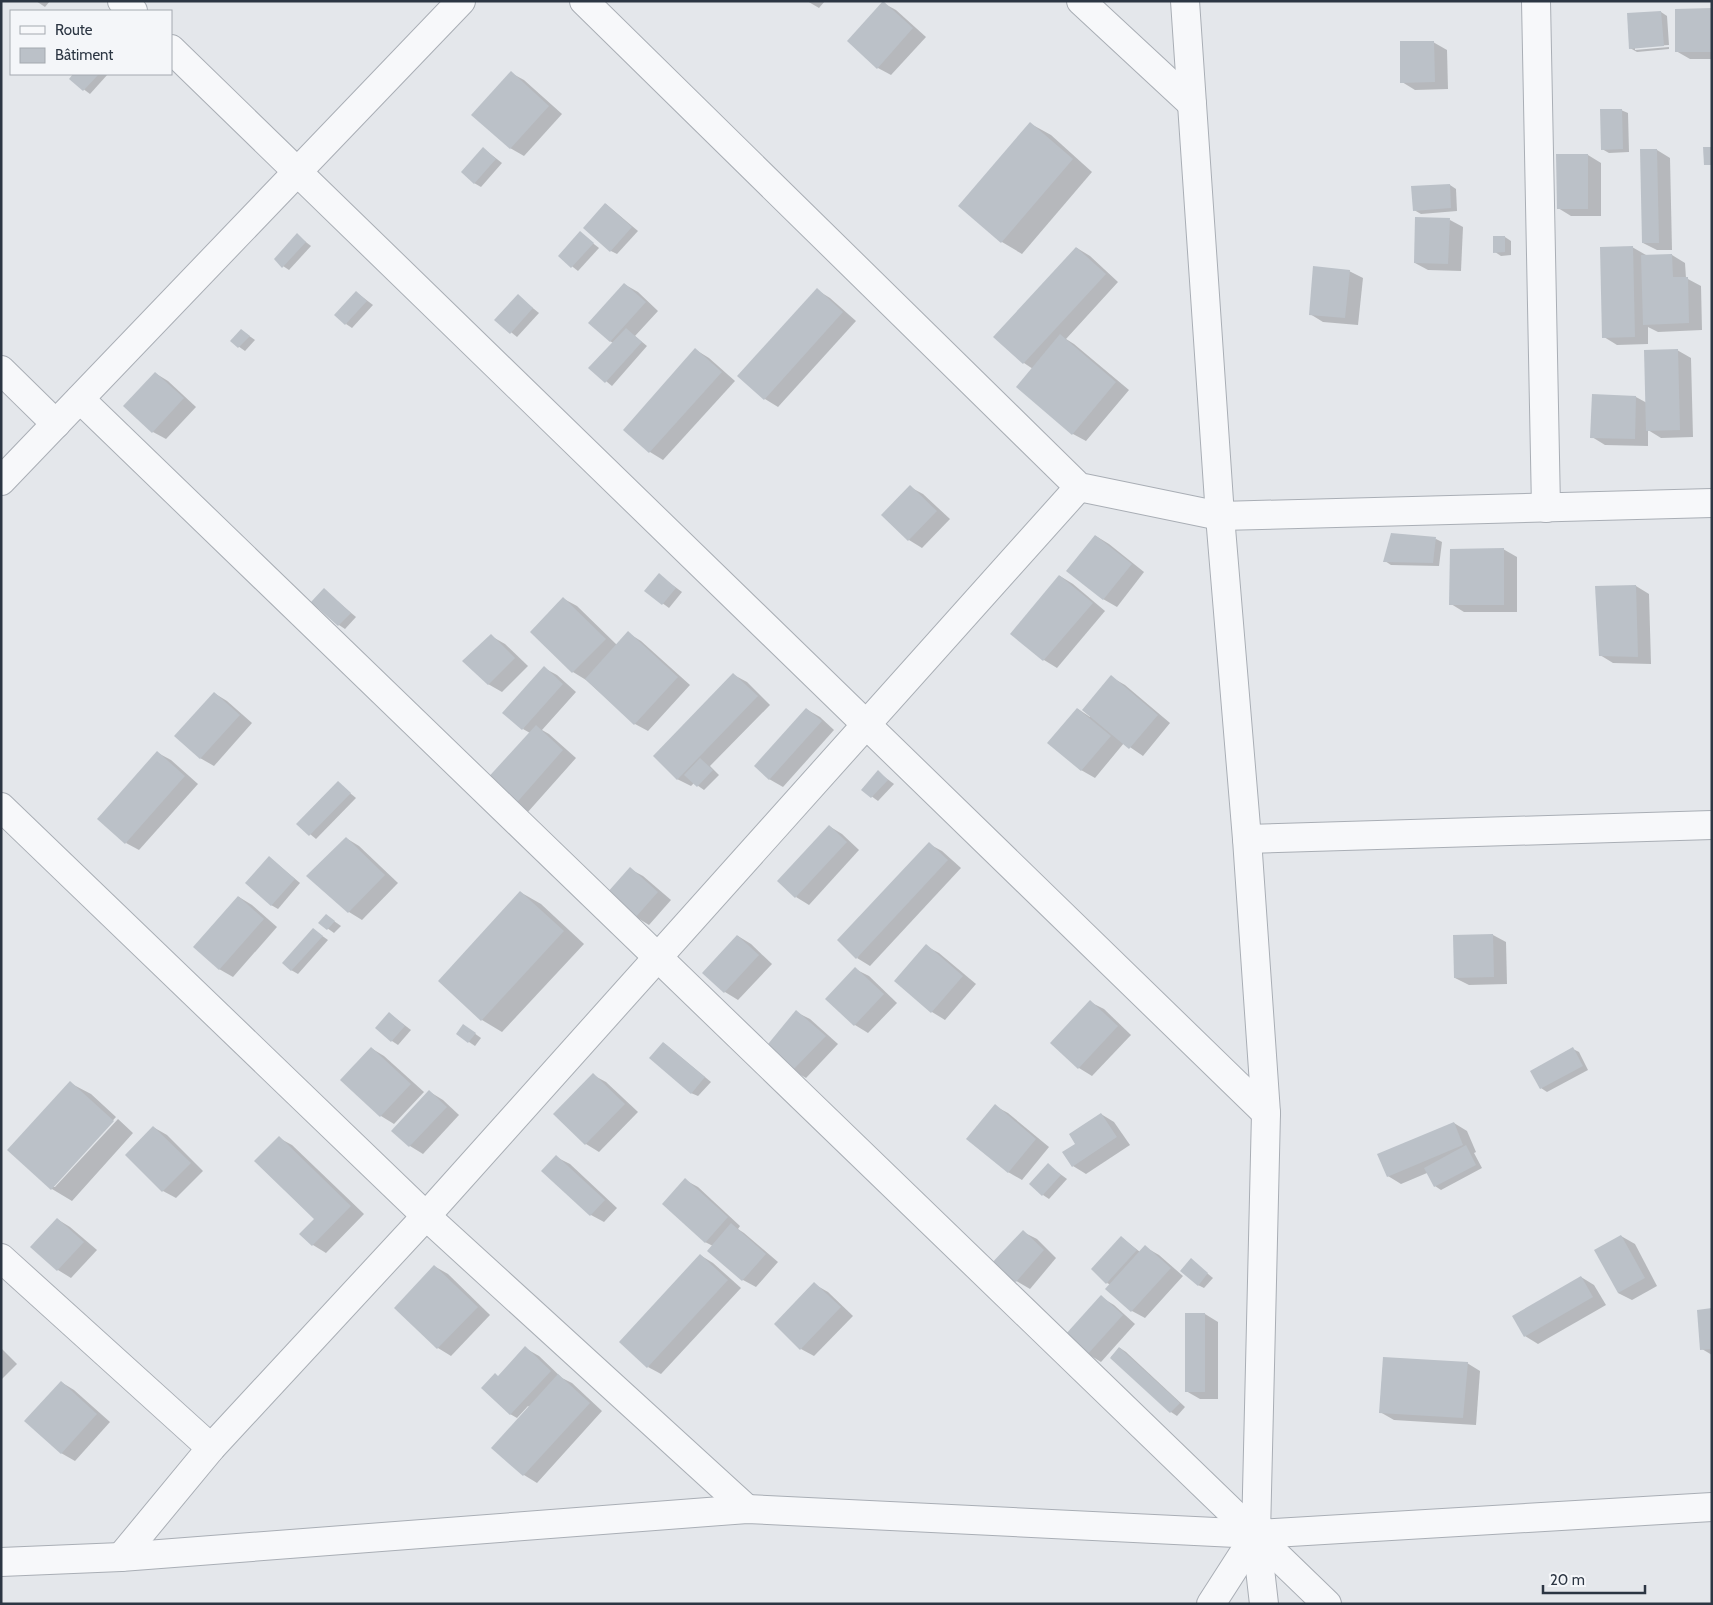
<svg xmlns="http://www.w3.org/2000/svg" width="1713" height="1605" font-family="Cabin,sans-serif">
<rect width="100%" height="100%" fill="#e4e7eb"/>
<g fill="#0003">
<polygon points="36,1 50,1 45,7"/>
<polygon points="807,1 825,1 819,8"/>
<polygon points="883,3 896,10 926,37 891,75 878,68"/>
<polygon points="1712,9 1712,59 1690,59 1676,51"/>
<polygon points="1661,12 1667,16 1669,45 1635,47 1635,50 1669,47 1669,49 1637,52 1630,48"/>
<polygon points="1433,42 1447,50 1448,89 1415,90 1402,82"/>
<polygon points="511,73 524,80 562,114 524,156 510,148"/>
<polygon points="75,74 108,74 90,94 70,79"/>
<polygon points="1621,110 1628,113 1629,152 1609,153 1602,149"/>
<polygon points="1031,124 1051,135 1092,172 1022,254 1002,242 960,206"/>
<polygon points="484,149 502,163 481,187 474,183"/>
<polygon points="1641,150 1657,150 1670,158 1672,250 1657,250 1643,243"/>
<polygon points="1557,155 1588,155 1601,163 1601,216 1571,216 1558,208"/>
<polygon points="1450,185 1456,189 1457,211 1421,214 1414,210"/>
<polygon points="606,204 638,231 617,254 611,251"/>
<polygon points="1450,220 1463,227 1461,271 1428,270 1415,263"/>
<polygon points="580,233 599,248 578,271 559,256"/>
<polygon points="297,235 311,246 289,270 283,266"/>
<polygon points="1505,237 1511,241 1511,255 1501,256 1495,252"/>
<polygon points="1632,247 1646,255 1646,256 1672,255 1685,263 1686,278 1701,286 1702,330 1658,332 1648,327 1648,344 1617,345 1604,337"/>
<polygon points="1077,248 1090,256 1118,282 1066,339 1074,344 1129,390 1086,441 1073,434 1033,369 1024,363 995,336"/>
<polygon points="1349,271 1363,278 1358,325 1323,322 1310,314"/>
<polygon points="624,284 638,292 658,311 635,336 647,346 612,386 590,368 613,343 610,341"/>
<polygon points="817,290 830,298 856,321 778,407 765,399 739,376"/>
<polygon points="356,292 373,305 352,328 346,324"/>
<polygon points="518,296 539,313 517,337 496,320"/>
<polygon points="241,330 255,340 245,351 231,341"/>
<polygon points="696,350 709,358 735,381 663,460 650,452 625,429"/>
<polygon points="1677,350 1691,358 1693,437 1661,438 1648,430 1648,446 1605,445 1592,437 1636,397 1647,403"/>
<polygon points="155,373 168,381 196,407 166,439 153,432"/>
<polygon points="910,487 923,494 950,519 922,548 909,540 882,515"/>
<polygon points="1096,536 1109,544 1144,572 1117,607 1103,599"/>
<polygon points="1436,539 1442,542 1439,566 1391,565 1385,561"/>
<polygon points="1503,549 1517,557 1517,612 1464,612 1451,604"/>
<polygon points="659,575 682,592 669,608 646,591"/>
<polygon points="1060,576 1073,584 1105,611 1057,668 1044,660 1012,633"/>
<polygon points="1636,586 1649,594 1651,664 1613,663 1600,655"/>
<polygon points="324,590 356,617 345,629 339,625"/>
<polygon points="564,599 577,606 617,645 628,633 641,641 690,685 648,731 635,724 586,680 573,672"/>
<polygon points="491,636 505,644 528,666 502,692 488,684"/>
<polygon points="544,668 557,675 576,692 542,730 549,734 576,758 527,813 513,806 530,733 523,729"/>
<polygon points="734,675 747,682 770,705 710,766 719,775 704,790 694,783 691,786 677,779"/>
<polygon points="1111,677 1125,685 1170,723 1143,756 1124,743 1095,778 1081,770 1078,709 1090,717"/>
<polygon points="214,693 227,701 252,723 214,766 200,758"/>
<polygon points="806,709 820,717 834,730 783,787 769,779"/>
<polygon points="158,753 171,760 198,784 139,850 126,843"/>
<polygon points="878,772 894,784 878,801 863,790"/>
<polygon points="338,783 356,798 316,839 298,824"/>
<polygon points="829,826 842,834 859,850 809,905 796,897"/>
<polygon points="346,838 359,846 398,883 362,920 349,912"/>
<polygon points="929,844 942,851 961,868 870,966 857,958"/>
<polygon points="269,857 300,883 278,909 271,905"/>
<polygon points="630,869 643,876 671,900 649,925 636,917"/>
<polygon points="520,892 541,904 584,944 502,1032 482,1020 439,981"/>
<polygon points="239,897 252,905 277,927 233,977 219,969"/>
<polygon points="327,916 341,926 334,933 320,923"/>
<polygon points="314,930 328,940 298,974 291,970"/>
<polygon points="1493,935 1506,942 1507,984 1469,985 1455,978"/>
<polygon points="738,936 751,944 772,964 738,1000 725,992 704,973"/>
<polygon points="926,946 939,953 976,984 945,1020 932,1012 896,981"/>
<polygon points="855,969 869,976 897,1003 868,1033 855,1025"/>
<polygon points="1090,1002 1104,1009 1131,1035 1092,1076 1079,1068 1052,1043"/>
<polygon points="796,1012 810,1019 838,1044 806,1078 792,1070"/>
<polygon points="389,1013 411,1030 398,1045 392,1041"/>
<polygon points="470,1030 481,1038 475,1046 457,1034"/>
<polygon points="664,1043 711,1082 698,1096 691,1093"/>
<polygon points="371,1048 384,1056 424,1092 394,1124 381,1116 342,1080"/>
<polygon points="1573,1049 1579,1052 1588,1070 1547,1092 1541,1088"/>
<polygon points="593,1075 606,1082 638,1112 599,1152 586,1144 555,1114"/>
<polygon points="70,1083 91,1094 116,1117 52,1187 55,1187 118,1119 133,1133 72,1201 52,1189 9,1150"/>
<polygon points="430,1092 443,1100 459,1115 423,1154 410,1146 393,1131"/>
<polygon points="995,1106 1008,1113 1049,1147 1022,1180 1008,1172"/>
<polygon points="1101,1114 1114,1122 1130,1145 1086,1174 1073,1166 1077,1144"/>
<polygon points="1454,1123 1467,1131 1476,1152 1474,1153 1482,1168 1441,1190 1435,1186 1427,1173 1401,1184 1388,1176"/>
<polygon points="153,1127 167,1135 203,1171 176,1198 163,1191"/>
<polygon points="279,1138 292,1145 364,1214 326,1253 313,1245 301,1234 316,1219"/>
<polygon points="556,1157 570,1164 617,1208 604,1222 591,1215"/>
<polygon points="1048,1165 1067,1179 1049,1199 1043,1195"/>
<polygon points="685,1180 698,1187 740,1226 738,1229 744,1233 778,1262 756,1287 743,1280 713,1246 705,1242"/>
<polygon points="57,1219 70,1227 97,1250 71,1278 58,1270 32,1247"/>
<polygon points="1023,1232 1037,1239 1056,1258 1030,1289 991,1266"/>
<polygon points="1621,1236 1635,1244 1657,1286 1632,1300 1618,1293"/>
<polygon points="1121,1237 1140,1252 1145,1247 1159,1255 1183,1276 1145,1318 1132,1311 1111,1285 1107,1283"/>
<polygon points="700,1255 713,1263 741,1288 661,1374 648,1367"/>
<polygon points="1191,1260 1213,1278 1204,1288 1198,1285"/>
<polygon points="434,1266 448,1274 490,1315 451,1356 438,1348"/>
<polygon points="1581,1277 1594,1285 1606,1305 1538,1344 1525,1336"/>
<polygon points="814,1284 828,1292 853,1316 814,1356 801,1349"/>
<polygon points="1101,1297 1114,1305 1135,1324 1101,1362 1088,1354 1067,1335"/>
<polygon points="1712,1309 1712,1355 1702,1349"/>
<polygon points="1205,1314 1218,1322 1218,1399 1200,1399 1186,1391"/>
<polygon points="1,1348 17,1364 1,1380"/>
<polygon points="525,1348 539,1356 562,1378 572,1383 602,1411 537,1483 524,1475 493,1448 530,1407 528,1406 517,1418 510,1414 499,1377"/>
<polygon points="1120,1348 1126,1352 1185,1407 1177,1416 1171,1412 1111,1357"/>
<polygon points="1467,1363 1480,1371 1476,1425 1394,1420 1380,1412"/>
<polygon points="61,1382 74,1390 110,1422 75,1461 61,1453"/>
</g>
<g fill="#bbc1c8">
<polygon points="883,1 913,28 877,69 847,41"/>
<polygon points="1712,8 1712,52 1675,52 1675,9"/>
<polygon points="1661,11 1664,46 1629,49 1627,13"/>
<polygon points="1400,41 1434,41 1435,82 1400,83"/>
<polygon points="511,71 549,106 510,149 471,115"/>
<polygon points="73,74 99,74 83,91 69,79"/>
<polygon points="1600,109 1622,109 1623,149 1601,150"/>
<polygon points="1030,122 1073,159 1001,243 958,206"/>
<polygon points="483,147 496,159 474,184 461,172"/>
<polygon points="1703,147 1712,147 1712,165 1704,165"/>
<polygon points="1640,149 1657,149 1659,243 1642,243"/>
<polygon points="1556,154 1588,154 1588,209 1557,209"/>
<polygon points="1450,184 1451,208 1413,211 1411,186"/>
<polygon points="605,203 632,227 610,252 583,228"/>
<polygon points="1415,217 1450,218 1448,264 1414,263"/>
<polygon points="580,231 594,243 571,268 558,256"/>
<polygon points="297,233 306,242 282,268 274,259"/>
<polygon points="1493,236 1505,236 1505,252 1493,253"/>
<polygon points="1633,246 1635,337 1602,338 1600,247"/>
<polygon points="1076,247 1106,274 1023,364 993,337"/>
<polygon points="1672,254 1673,277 1688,277 1689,323 1643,325 1641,255"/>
<polygon points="1313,266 1350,270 1345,318 1309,315"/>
<polygon points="624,283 646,302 610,342 588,323"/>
<polygon points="817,288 843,312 764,400 737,376"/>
<polygon points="356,291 367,301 345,325 334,315"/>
<polygon points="518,294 533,308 510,334 494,320"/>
<polygon points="626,328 642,342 605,383 588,368"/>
<polygon points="241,329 250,336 238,348 230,341"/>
<polygon points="1060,334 1116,382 1072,435 1016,387"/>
<polygon points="695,348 722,372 649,453 623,430"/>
<polygon points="1678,349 1680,430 1646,431 1644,350"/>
<polygon points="155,372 184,398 152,433 123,406"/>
<polygon points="1592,394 1636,396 1635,439 1590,438"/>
<polygon points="910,485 937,511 908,541 881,515"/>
<polygon points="1391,533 1436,537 1433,563 1383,562"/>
<polygon points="1095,535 1132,564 1103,600 1066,571"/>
<polygon points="1504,548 1504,605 1449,605 1450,549"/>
<polygon points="659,573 676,588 662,605 644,591"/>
<polygon points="1059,575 1093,603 1043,661 1010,634"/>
<polygon points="1636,585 1638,657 1599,656 1595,586"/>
<polygon points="324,588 351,613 338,626 311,602"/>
<polygon points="563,597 606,639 572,673 530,632"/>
<polygon points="628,631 678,677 634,725 585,679"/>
<polygon points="491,634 515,658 488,685 462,661"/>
<polygon points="544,666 563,684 522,730 502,713"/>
<polygon points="733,673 758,696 677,780 653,756"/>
<polygon points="1111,675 1158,715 1129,749 1082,710"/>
<polygon points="214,692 240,715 200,759 174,736"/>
<polygon points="806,708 822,721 769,780 754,766"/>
<polygon points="1077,708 1111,736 1081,771 1047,743"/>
<polygon points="536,725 563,750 513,807 484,782"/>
<polygon points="157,751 185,776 125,844 97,819"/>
<polygon points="700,758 713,770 697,787 684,775"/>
<polygon points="878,770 888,780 871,798 861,790"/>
<polygon points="338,781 351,793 309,836 296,824"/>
<polygon points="829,825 847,842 795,898 777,881"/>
<polygon points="346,837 385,875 348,913 306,876"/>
<polygon points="929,842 948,860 856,959 837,940"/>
<polygon points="269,856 295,879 271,906 245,883"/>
<polygon points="630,867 658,892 635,918 607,893"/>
<polygon points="520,891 564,931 481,1021 438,981"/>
<polygon points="238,896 264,919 219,970 193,947"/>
<polygon points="326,914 335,921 327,930 318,923"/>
<polygon points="313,928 323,936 291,971 282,963"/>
<polygon points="1493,934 1494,977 1454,978 1453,935"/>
<polygon points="737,935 759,955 724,993 702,973"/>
<polygon points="926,944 963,976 931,1013 894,981"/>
<polygon points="855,967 884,994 854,1026 825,999"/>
<polygon points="1090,1000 1118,1026 1078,1069 1050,1043"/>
<polygon points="796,1010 826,1036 792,1071 764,1049"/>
<polygon points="389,1012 405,1026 391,1042 375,1028"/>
<polygon points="463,1024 476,1033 468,1043 456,1034"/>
<polygon points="663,1042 705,1077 691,1094 649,1058"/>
<polygon points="371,1047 411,1084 380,1117 340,1080"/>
<polygon points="1573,1047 1583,1066 1540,1089 1530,1071"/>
<polygon points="593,1073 625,1104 585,1145 553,1114"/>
<polygon points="70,1081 114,1121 51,1190 7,1150"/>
<polygon points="429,1090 447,1107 409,1147 391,1131"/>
<polygon points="995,1104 1036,1139 1008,1173 966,1139"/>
<polygon points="1101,1113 1117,1137 1072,1167 1062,1152 1075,1144 1069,1134"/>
<polygon points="1454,1122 1463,1145 1387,1177 1377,1154"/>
<polygon points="153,1126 191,1163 162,1192 125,1155"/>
<polygon points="279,1136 351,1206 312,1246 299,1234 314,1219 254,1161"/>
<polygon points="1466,1145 1476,1165 1434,1187 1424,1168"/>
<polygon points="556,1155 605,1200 590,1216 541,1171"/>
<polygon points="1048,1163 1061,1175 1042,1196 1029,1184"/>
<polygon points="685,1178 728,1217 705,1243 662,1204"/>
<polygon points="57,1218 84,1242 57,1271 30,1247"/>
<polygon points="731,1223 766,1254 742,1281 707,1251"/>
<polygon points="1023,1230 1044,1250 1016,1282 989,1266"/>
<polygon points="1621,1235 1645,1278 1618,1293 1594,1250"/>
<polygon points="1121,1236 1137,1250 1106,1284 1091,1269"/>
<polygon points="1145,1245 1171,1268 1131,1312 1105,1289"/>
<polygon points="700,1254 728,1280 647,1368 619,1342"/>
<polygon points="1191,1258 1208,1273 1198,1286 1180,1271"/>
<polygon points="434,1265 478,1307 437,1349 394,1308"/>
<polygon points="1581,1276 1593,1297 1524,1337 1512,1316"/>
<polygon points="814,1282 841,1307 800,1350 774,1324"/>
<polygon points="1101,1295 1123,1315 1087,1355 1065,1335"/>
<polygon points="1712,1308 1712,1349 1700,1350 1697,1310"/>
<rect x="1185" y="1313" width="20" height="79"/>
<polygon points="525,1346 551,1371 510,1415 481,1388 495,1373 498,1376"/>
<polygon points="1119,1347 1180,1403 1170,1413 1110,1358"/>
<polygon points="1383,1357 1468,1362 1463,1418 1379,1413"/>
<polygon points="558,1374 590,1403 523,1476 491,1448"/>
<polygon points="61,1381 97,1414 61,1454 24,1421"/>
</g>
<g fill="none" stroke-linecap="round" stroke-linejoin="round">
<defs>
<g id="street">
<polyline points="122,1 133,11"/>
<polyline points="584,1 1079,487 1220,516 1712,503"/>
<polyline points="1081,1 1192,104"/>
<polyline points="1185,1 1220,516 1247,839 1266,1113 1256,1534 1264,1604"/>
<polyline points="1536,1 1546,508"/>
<polyline points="171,49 1266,1113"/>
<polyline points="1,370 56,424"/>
<polyline points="80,399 1327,1604"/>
<polyline points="1,481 461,1"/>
<polyline points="1,807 426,1216 747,1509"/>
<polyline points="1247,839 1712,825"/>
<polyline points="1,1258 211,1448"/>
<polyline points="121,1557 211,1448 426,1216 1079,487"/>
<polyline points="1,1562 121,1557 747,1509 1256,1534"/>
<polyline points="1211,1604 1256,1534 1712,1507"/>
</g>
</defs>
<use href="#street" stroke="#a9aeb5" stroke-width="30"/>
<use href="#street" stroke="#f7f8fa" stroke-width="28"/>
</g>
<rect width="1713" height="1605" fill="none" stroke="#2c3643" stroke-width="5"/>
<rect x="10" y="10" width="162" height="65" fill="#f4f6f9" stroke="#a4a9b0"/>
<rect x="20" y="26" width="25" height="8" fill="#f7f8fa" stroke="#a4a9b0"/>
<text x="55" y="35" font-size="15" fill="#2c3643">Route</text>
<rect x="20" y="48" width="25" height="15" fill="#bbc1c8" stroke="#a4a9b0"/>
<text x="55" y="60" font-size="15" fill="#2c3643">Bâtiment</text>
<path d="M1543 1585v8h102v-8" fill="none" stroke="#2c3643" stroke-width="2.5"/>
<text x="1550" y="1585" font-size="15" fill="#2c3643" stroke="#f4f6f9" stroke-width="4" paint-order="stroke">20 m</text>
</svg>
